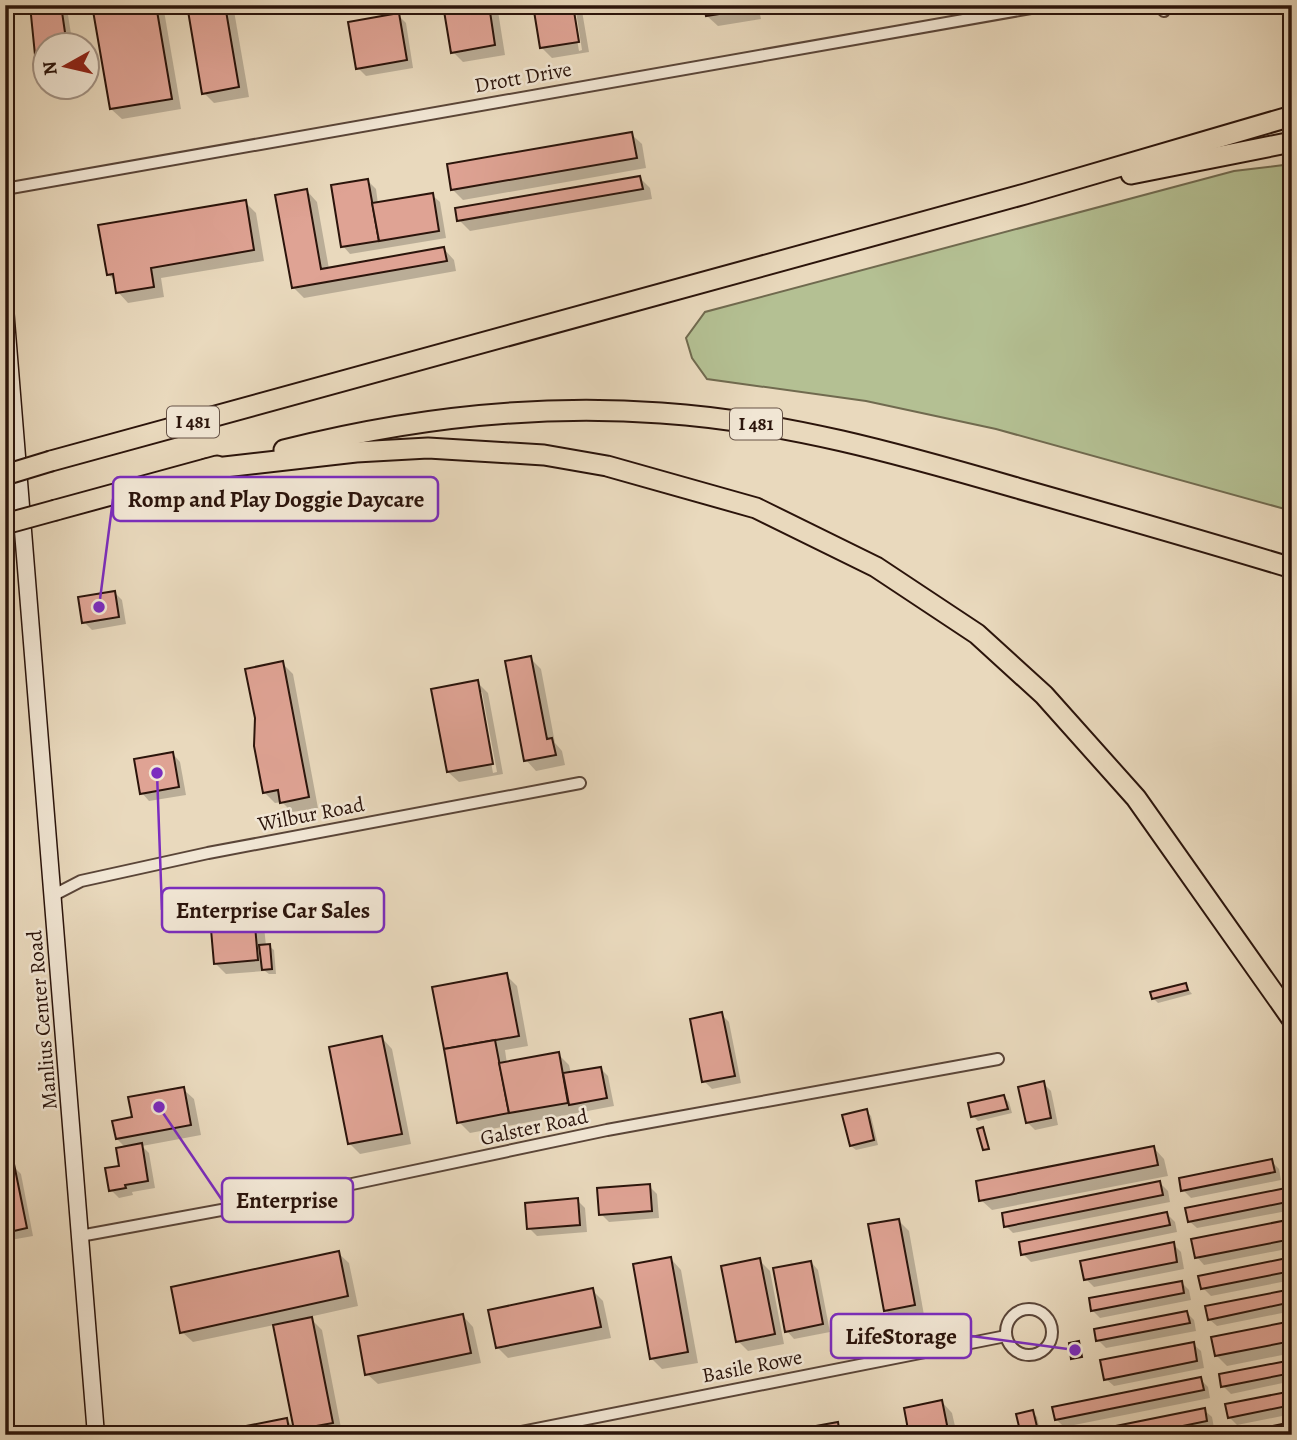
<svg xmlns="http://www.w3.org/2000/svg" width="1297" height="1440" font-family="Alegreya,serif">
<rect width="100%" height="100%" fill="#e9d9bd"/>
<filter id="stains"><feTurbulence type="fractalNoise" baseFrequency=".00286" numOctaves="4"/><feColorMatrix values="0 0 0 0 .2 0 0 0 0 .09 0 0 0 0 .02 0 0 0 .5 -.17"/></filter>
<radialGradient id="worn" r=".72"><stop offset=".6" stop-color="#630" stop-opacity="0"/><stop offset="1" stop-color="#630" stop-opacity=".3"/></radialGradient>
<polygon fill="#b4c093" stroke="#706a4f" stroke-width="2" points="1292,164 1292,511 996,429 866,401 707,379 692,358 686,338 705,312 1234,171"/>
<g fill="#0003" fill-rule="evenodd">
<polygon points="32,5 63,5 67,9 73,46 46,46 46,62 36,54"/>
<polygon points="93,5 163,5 181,109 122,119 111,109"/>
<polygon points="189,5 233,5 249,97 214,103 204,93"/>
<polygon points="445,5 497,5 505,55 463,62 453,52"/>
<polygon points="571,5 579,51 582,50 575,5 581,5 589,52 552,58 541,47"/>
<polygon points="705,5 758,5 761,19 718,26 707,16"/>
<polygon points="775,5 813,5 813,8 782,13"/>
<polygon points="398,15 406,23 413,68 366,76 358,68"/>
<polygon points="631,134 642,144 646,168 463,200 452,189"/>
<polygon points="640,178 650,188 652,199 470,231 459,220"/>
<polygon points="368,181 376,189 378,204 432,195 440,202 446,238 350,254 343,246"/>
<polygon points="307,191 317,202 329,269 444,249 454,260 456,271 304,298 293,287"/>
<polygon points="245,202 256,213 264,261 161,278 164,297 128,303 118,292 116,282 108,274"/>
<polygon points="114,592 122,600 126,624 92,630 84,622"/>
<polygon points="530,658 541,669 555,743 562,751 565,765 536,771 526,760"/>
<polygon points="282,663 293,674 318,808 292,812 282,802 275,803 264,792"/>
<path d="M477,682L488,693L503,774L459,782L448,772ZM478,692H482L497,772L493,773Z"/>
<polygon points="173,754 180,762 186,795 149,801 142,793"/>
<polygon points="230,895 240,906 241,917 253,915 264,926 266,946 269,946 274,950 276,974 269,974 265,971 226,974 215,963"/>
<polygon points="506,975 517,986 528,1046 505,1050 507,1064 558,1054 569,1065 571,1074 600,1068 608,1076 614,1106 470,1133 459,1122"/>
<polygon points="1185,985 1192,994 1158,1003 1153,998"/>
<polygon points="721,1014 729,1022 741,1083 712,1089 704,1081"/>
<polygon points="5,1028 8,1031 8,1041 5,1043"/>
<polygon points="382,1038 392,1049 411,1144 360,1154 350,1144"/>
<polygon points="1043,1083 1051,1091 1058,1125 1035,1130 1027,1122"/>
<polygon points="183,1089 194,1099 201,1135 142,1146 149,1153 155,1188 132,1192 133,1195 119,1198 111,1190 121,1167 126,1148 117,1139 134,1118"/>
<polygon points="1004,1097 1009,1102 1012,1113 978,1121 973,1116"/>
<polygon points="866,1111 871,1116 878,1145 856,1150 851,1146"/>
<polygon points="1154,1148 1164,1159 1168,1176 992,1210 981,1200"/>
<polygon points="1271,1161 1279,1169 1281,1180 1191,1198 1183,1190"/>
<polygon points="13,1166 21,1174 33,1236 5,1241 5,1168"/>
<polygon points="1160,1183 1168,1191 1170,1202 1013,1233 1006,1226"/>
<polygon points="649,1186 657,1194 659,1218 609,1222 601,1214"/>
<polygon points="1291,1189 1292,1210 1197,1228 1189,1221"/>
<polygon points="577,1200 585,1208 587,1232 537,1236 529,1228"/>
<polygon points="1167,1214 1175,1222 1177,1232 1031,1262 1023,1254"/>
<polygon points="899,1221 909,1231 924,1315 896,1320 885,1310"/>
<polygon points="1292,1221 1292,1248 1204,1265 1197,1257"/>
<polygon points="1173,1244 1181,1252 1184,1269 1094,1287 1086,1279"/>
<polygon points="338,1253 349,1263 358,1306 309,1317 322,1330 342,1433 210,1435 287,1420 295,1429 274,1325 193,1342 182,1332"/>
<polygon points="671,1259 681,1270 698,1363 662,1369 651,1358"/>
<polygon points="1292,1259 1292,1280 1211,1296 1203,1288"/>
<polygon points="759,1260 770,1271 784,1344 748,1351 738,1341"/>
<polygon points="811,1262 818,1270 830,1332 794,1339 787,1331"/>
<polygon points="1181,1282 1189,1290 1191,1300 1100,1318 1092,1310"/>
<polygon points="592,1290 603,1301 611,1338 508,1358 498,1348"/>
<polygon points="1292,1291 1292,1311 1217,1326 1209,1319"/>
<polygon points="1187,1313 1194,1320 1196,1331 1106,1348 1098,1340"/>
<polygon points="463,1316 473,1327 481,1363 378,1384 367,1374"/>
<polygon points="1292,1323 1292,1353 1227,1366 1217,1356"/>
<polygon points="1193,1344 1201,1351 1204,1368 1114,1386 1106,1379"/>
<polygon points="1292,1361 1292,1381 1231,1394 1223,1386"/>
<polygon points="1200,1379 1208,1387 1210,1398 1064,1427 1056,1419"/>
<polygon points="1292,1393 1292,1414 1237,1425 1229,1417"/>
<polygon points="942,1402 952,1413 957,1435 911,1435"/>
<polygon points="1204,1410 1212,1417 1214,1428 1183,1435 1080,1435"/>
<polygon points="1032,1412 1037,1417 1041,1435 1023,1435"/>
<polygon points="837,1424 848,1435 802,1435"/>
</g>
<g fill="#dfa394" stroke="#2b140b" stroke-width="2">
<polygon points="30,5 61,5 67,46 46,46 46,54 35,55"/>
<polygon points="92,5 156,5 172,99 110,109"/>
<polygon points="187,5 225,5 239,87 202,94"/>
<polygon points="443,5 489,5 495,45 451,53"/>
<polygon points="533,5 573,5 579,42 540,48"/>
<polygon points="704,5 750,5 751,9 706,16"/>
<polygon points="399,13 407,60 356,69 348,22"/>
<polygon points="632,132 637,158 451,190 447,164"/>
<polygon points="640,176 643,189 457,221 455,208"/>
<polygon points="368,179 379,241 341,247 331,185"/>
<polygon points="307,189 321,269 444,247 447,261 292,288 275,195"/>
<polygon points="433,193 439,231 379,241 372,203"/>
<polygon points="246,200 254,250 151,268 154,287 116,293 113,274 107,275 98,225"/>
<polygon points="115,591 119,617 82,623 78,597"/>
<polygon points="531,656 547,739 552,738 556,755 524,761 505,661"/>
<polygon points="283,661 309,797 280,803 278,790 263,793 254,746 255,718 245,669"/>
<polygon points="478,680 493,764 447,772 431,689"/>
<polygon points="173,752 179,787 140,794 134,759"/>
<polygon points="231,893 232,916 254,914 258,960 214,964 208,895"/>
<polygon points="270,944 272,969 262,970 259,945"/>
<polygon points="507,973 519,1036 444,1049 432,987"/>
<polygon points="1186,983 1188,990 1152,999 1150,992"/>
<polygon points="722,1012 735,1076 702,1082 690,1019"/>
<polygon points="382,1036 402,1134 348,1144 329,1047"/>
<polygon points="495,1040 509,1113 457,1123 444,1049"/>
<polygon points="559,1052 568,1103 509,1113 499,1063"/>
<polygon points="601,1067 607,1098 569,1105 563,1073"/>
<polygon points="1044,1081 1051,1118 1026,1123 1018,1087"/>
<polygon points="184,1087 191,1125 116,1139 112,1121 132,1117 128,1097"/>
<polygon points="1004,1095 1008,1109 971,1117 968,1103"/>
<polygon points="867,1109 874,1140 850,1146 842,1115"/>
<polygon points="983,1127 989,1149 983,1150 977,1129"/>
<polygon points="142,1143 148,1181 125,1185 126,1188 109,1191 105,1168 119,1166 116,1148"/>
<polygon points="1154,1146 1158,1165 979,1201 976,1181"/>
<polygon points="1272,1159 1275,1172 1181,1191 1179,1178"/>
<polygon points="14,1164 27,1228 5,1233 5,1166"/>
<polygon points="1160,1181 1163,1195 1004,1227 1002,1213"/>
<polygon points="650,1184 652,1211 599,1215 597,1188"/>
<polygon points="1291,1187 1292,1201 1188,1222 1185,1208"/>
<polygon points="578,1198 580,1225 527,1229 525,1203"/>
<polygon points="1167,1212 1170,1225 1021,1255 1019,1242"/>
<polygon points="899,1219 915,1305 884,1311 868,1224"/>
<polygon points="1292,1219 1292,1239 1195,1258 1191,1239"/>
<polygon points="1174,1242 1177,1262 1084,1280 1080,1261"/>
<polygon points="339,1251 348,1296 180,1333 171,1287"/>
<polygon points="671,1257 688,1352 650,1359 633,1264"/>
<polygon points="1292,1257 1292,1271 1201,1289 1198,1276"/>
<polygon points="760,1258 775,1334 736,1342 721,1266"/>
<polygon points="811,1261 823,1324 785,1332 773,1268"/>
<polygon points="1182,1281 1184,1293 1091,1311 1089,1298"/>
<polygon points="593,1288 601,1327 496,1348 488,1310"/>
<polygon points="1292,1289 1292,1302 1208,1320 1205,1306"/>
<polygon points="1187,1311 1190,1323 1096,1341 1094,1329"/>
<polygon points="463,1314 471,1353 365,1375 358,1336"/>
<polygon points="312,1317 333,1423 294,1430 273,1325"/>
<polygon points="1292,1321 1292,1341 1215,1356 1211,1337"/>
<polygon points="1079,1341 1082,1357 1071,1359 1069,1343"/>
<polygon points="1194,1342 1197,1361 1104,1380 1100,1360"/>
<polygon points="1292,1360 1292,1373 1221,1387 1219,1374"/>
<polygon points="1201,1377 1204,1390 1055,1420 1052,1407"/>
<polygon points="1292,1391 1292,1405 1228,1418 1225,1404"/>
<polygon points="942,1400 949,1435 909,1435 904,1408"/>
<polygon points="1205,1408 1207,1421 1139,1435 1071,1435"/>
<polygon points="1033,1410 1039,1435 1021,1435 1016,1414"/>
<polygon points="287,1418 290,1435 200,1435"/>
<polygon points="838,1422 840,1435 800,1435 799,1429"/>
<polygon points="1292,1422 1292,1435 1227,1435"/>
<polygon points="794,1430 795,1435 770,1435"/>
</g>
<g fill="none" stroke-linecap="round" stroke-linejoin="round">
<defs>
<g id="minor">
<polyline points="1159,5 1164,11"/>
<polyline points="5,189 1048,5"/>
<polyline points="52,896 81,881 208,853 580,783"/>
<polyline points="80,1236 281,1199 607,1130 998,1059"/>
<circle cx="1029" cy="1332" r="23"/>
<polyline points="506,1435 1006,1336"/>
</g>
<polyline id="secondary" points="5,308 96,1435"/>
<g id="motorway">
<polyline points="1131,174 1292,142"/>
<path d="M284,450C406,419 535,404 661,413C783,421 900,454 1017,488C1109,514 1200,540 1292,568"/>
<polyline points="51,461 1025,194 1292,116"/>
<polyline points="207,469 356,452 428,448 544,455 607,466 756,508 876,567 977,634 1044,695 1136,798 1292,1019"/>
<polyline points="56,510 217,466"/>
</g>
</defs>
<use href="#minor" stroke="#5a4538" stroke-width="14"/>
<use href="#secondary" stroke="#2b140b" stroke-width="19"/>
<use href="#motorway" stroke="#2b140b" stroke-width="23"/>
<use href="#minor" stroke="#f1e6d4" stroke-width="10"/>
<use href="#secondary" stroke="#f1e6d4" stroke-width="16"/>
<use href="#motorway" stroke="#e9d9bd" stroke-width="19"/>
<defs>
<g id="motorway-bridge">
<polyline points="5,475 51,461"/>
<polyline points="5,524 56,510"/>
</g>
</defs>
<use href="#motorway-bridge" stroke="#2b140b" stroke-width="23" stroke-linecap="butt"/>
<use href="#motorway-bridge" stroke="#e9d9bd" stroke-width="19"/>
</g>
<g text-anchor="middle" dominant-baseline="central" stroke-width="5" stroke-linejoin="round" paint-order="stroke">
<g fill="#f1e6d4" stroke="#665347" stroke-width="2">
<rect x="167" y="406.5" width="52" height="31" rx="5"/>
<rect x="730" y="408.5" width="52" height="31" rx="5"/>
</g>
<g font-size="19" font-weight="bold" fill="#2b140b">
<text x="193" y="422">I 481</text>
<text x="756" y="424">I 481</text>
</g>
<g font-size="21" fill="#2b140b" stroke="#f1e6d4">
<text transform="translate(523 77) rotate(-10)">Drott Drive</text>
<text transform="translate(311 814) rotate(-11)">Wilbur Road</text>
<text transform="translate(42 1020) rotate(-95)">Manlius Center Road</text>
<text transform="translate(534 1127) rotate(-12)">Galster Road</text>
<text transform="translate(752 1366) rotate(-11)">Basile Rowe</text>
</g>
</g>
<path fill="none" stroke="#7b2cbf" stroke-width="2.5" d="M99 607L113 499M157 773L162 910M159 1107L222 1200M1075 1350L971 1336"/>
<g fill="#7b2cbf" stroke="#f1e6d4" stroke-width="2.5">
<circle cx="99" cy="607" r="7"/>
<circle cx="157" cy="773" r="7"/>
<circle cx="159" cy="1107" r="7"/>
<circle cx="1075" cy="1350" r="7"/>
</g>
<g fill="#f1e6d4" stroke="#7b2cbf" stroke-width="2.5">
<rect x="113" y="477" width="325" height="44" rx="7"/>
<rect x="162" y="888" width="222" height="44" rx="7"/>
<rect x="222" y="1178" width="131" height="44" rx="7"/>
<rect x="831" y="1314" width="140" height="44" rx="7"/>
</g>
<g font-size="23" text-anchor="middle" font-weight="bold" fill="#2b140b">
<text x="276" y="507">Romp and Play Doggie Daycare</text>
<text x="273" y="918">Enterprise Car Sales</text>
<text x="287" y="1208">Enterprise</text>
<text x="901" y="1344">LifeStorage</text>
</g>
<rect width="1297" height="1440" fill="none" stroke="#e9d9bd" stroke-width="28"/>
<rect x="7" y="7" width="1283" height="1426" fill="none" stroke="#2b140b" stroke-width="3.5"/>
<rect x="14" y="14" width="1269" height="1412" fill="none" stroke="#2b140b" stroke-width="2"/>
<g transform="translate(66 66) rotate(262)"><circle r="33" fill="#f1e6d4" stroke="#a29284" stroke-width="2"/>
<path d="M0-5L12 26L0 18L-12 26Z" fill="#8f2418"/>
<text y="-10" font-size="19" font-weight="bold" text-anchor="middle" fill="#2b140b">N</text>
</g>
<rect width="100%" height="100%" filter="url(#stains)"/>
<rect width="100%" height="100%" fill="url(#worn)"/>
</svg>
